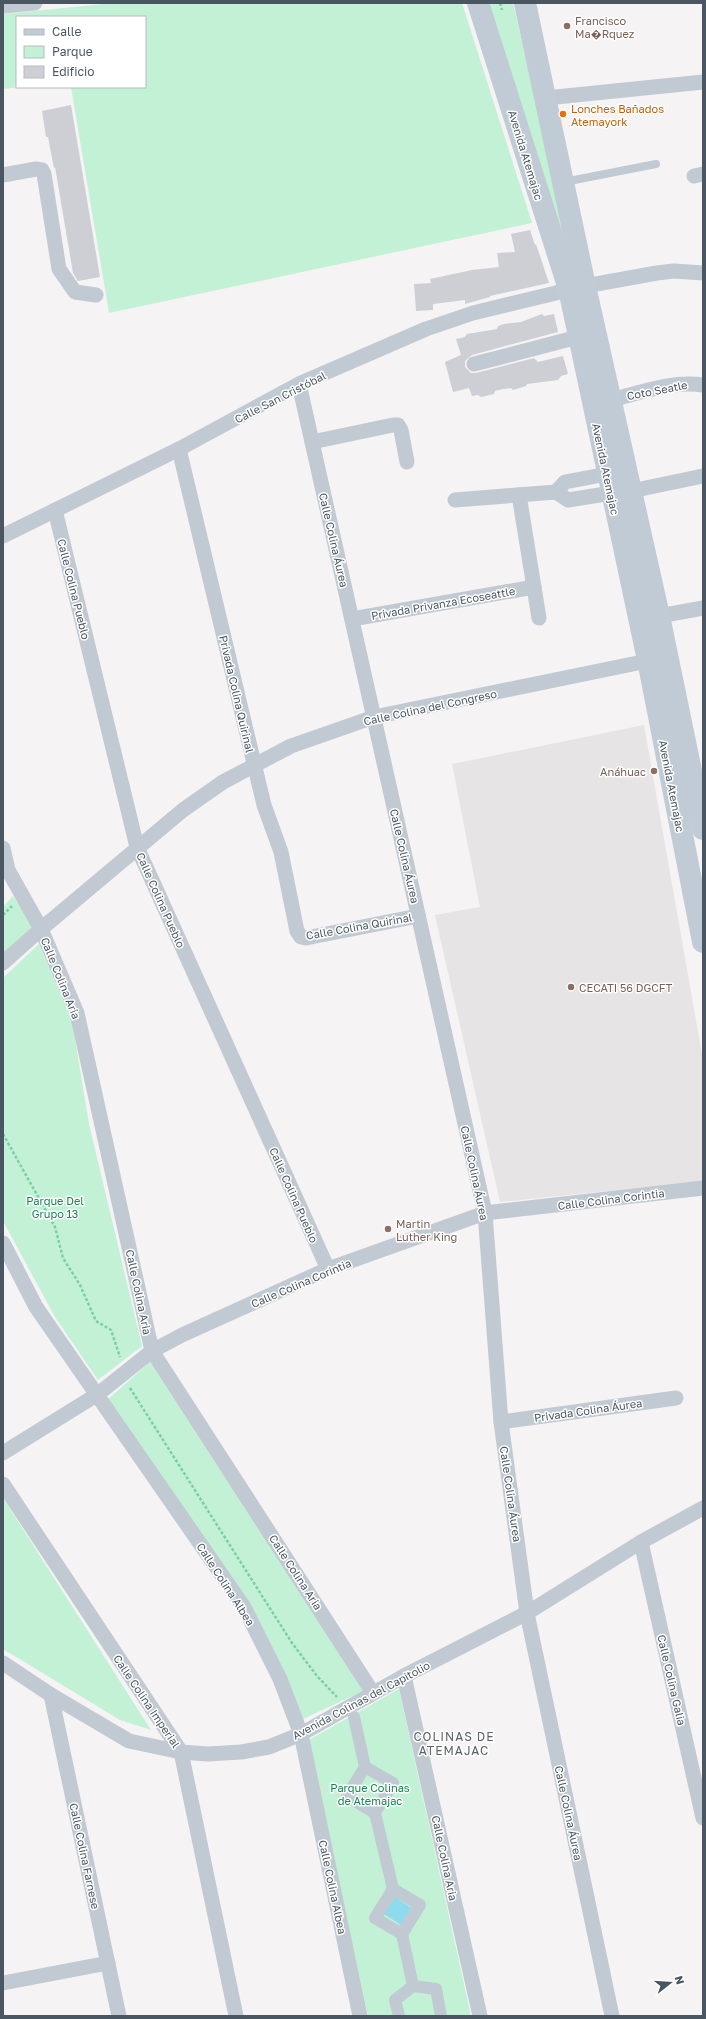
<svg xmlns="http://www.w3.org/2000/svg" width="706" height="2019" font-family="'Golos Text',sans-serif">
<rect width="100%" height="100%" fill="#f5f3f3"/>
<polygon fill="#e6e4e5" points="644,725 703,1060 703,1181 500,1202 435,915 480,907 452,764"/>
<g fill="#c3f1d5">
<polygon points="115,3 462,3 532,223 109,313 71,87 145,87 145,17 17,17 17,87 21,87 3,89 3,14"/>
<polygon points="480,3 513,3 577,278"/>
<polygon points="13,896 33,926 3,954 3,907"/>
<polygon points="39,944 72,1021 89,1124 142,1346 98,1380 55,1317 3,1221 3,978"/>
<polygon points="150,1362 363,1691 303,1719 281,1669 106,1401"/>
<polygon points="3,1498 151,1730 120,1720 3,1649"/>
<polygon points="399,1689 471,2016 368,2016 307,1741"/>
</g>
<polygon fill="#90daee" points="395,1897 412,1908 401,1925 384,1914"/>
<g fill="#cdcfd5">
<polygon points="71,105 100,277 78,281 73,273 55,167 54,168 48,137 46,137 42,111"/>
<polygon points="530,230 535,245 536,244 549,283 490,296 490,297 465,304 465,300 433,304 433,310 416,311 414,284 431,283 430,279 472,270 499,267 497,253 515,252 511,234"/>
<polygon points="542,314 544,316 554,314 558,332 472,355 465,361 465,367 471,373 476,373 534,358 538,362 563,356 568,374 561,376 558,380 527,384 526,386 513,390 511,388 503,389 495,391 494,394 481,397 478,395 472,396 469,388 453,392 445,362 461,355 456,339 465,337 467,334 497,329 498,326 504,324 521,322"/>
</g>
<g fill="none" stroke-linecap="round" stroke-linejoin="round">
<g stroke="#7ad0a6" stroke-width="2.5" stroke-dasharray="3 2" stroke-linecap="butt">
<polyline points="500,3 502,10"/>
<polyline points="3,915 12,906"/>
<polyline points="3,1134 55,1227 63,1258 80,1285 96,1321 111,1330 120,1357"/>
<polyline points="130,1388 292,1643 317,1676 337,1697"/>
</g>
<polyline stroke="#c1cad2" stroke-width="8" points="564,182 656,164"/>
<g stroke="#c1cad2" stroke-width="12">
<polyline points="354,1717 365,1767"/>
<polygon points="365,1767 393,1783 375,1813 347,1796"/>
<polyline points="375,1813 393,1889"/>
<polygon points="393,1889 420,1905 402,1934 375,1918"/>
<polyline points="402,1934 413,1986"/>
<polyline points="399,2016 395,2000 413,1986 436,1989 441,2016"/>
</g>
<g stroke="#c1cad2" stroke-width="15">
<polyline points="3,6 35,3"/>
<polyline points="546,98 703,82"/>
<polyline points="3,175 36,169 42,170 44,174 59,269 75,292 96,295"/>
<polyline points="694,176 703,174"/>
<polyline points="474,364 578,337"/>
<polyline points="299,384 485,1213 501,1422 527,1613 612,2016"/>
<path d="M611,400C639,393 673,380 703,385"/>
<polyline points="312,442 393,425 398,425 401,430 407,462"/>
<polyline points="179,449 264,805 281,852 297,931 301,937 306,938 418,916"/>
<polyline points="631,491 703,476"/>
<polyline points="556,492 565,482 607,474"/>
<polyline points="519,495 539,618"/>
<polyline points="455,500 556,492 568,500 612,493"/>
<polyline points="55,510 137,847 328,1269"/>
<polyline points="3,536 179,449 299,384 426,329 473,313 585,286 657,273 674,271 703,273"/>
<polyline points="659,616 703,608"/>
<polyline points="352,619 534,587"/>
<polyline points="3,848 8,870 41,929 77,1013 152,1351 373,1693"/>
<polyline points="3,963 41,929 183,810 223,782 291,746 374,717 657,659"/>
<polyline points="3,1243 36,1307 244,1607 280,1679 301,1734 360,2016"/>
<polyline points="501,1422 676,1398"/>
<polyline points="3,1453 98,1394 152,1351 182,1335 328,1269 485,1213 703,1188"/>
<polyline points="3,1484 181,1752 236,2016"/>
<polyline points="641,1542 703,1818"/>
<polyline points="3,1663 51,1695 129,1741 181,1752 208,1754 241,1752 269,1747 301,1734 404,1676 527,1613 641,1542 703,1508"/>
<polyline points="404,1676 480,2016"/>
<polyline points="51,1695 119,2016"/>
<polyline points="3,1983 108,1963"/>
</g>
<g stroke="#c1cbd6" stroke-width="22">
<polyline points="478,3 569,289 648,660 703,942"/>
<polyline points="525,3 585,286 659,616 703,829"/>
</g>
</g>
<g fill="#8d6e63" stroke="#fff" stroke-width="1.5">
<circle cx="567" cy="26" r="4"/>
<circle cx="654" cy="771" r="4"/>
<circle cx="571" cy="987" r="4"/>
<circle cx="388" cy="1229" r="4"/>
</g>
<circle fill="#e8710a" stroke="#fff" stroke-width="1.5" cx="563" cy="114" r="4"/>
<g text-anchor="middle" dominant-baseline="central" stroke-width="3" stroke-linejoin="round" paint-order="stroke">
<g font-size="11" fill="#785e54" stroke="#fff" text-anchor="start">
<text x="575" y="20">Francisco<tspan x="575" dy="13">Ma�Rquez</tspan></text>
<text x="646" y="771" text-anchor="end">Anáhuac</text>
<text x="579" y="987">CECATI 56 DGCFT</text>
<text x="396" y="1223">Martin<tspan x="396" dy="13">Luther King</tspan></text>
</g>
<g font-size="11" fill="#c56008" stroke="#fff" text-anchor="start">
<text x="571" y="108">Lonches Bañados<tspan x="571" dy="13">Atemayork</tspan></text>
</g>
<g font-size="11" fill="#4a5661" stroke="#fff">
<text transform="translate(526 155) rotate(73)">Avenida Atemajac</text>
<text transform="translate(657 390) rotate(-11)">Coto Seatle</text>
<text transform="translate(280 397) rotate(-27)">Calle San Cristóbal</text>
<text transform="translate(606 469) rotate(78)">Avenida Atemajac</text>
<text transform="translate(334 540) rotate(77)">Calle Colina Áurea</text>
<text transform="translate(74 589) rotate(76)">Calle Colina Pueblo</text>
<text transform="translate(443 603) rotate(-10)">Privada Privanza Ecoseattle</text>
<text transform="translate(237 694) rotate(77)">Privada Colina Quirinal</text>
<text transform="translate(430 707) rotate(-12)">Calle Colina del Congreso</text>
<text transform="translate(672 786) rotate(79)">Avenida Atemajac</text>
<text transform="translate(405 856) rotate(77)">Calle Colina Áurea</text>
<text transform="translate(161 900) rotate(66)">Calle Colina Pueblo</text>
<text transform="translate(359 926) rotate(-10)">Calle Colina Quirinal</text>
<text transform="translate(61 978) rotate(68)">Calle Colina Aria</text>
<text transform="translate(475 1173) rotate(78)">Calle Colina Áurea</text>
<text transform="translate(294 1195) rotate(66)">Calle Colina Pueblo</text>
<text transform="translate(611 1199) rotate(-7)">Calle Colina Corintia</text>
<text transform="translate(301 1283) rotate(-23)">Calle Colina Corintia</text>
<text transform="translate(139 1292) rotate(78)">Calle Colina Aria</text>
<text transform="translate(588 1410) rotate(-8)">Privada Colina Áurea</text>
<text transform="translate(511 1494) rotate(82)">Calle Colina Áurea</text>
<text transform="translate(296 1572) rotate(57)">Calle Colina Aria</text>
<text transform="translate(226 1584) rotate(57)">Calle Colina Albea</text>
<text transform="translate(672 1680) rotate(77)">Calle Colina Galia</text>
<text transform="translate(361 1700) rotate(-28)">Avenida Colinas del Capitolio</text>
<text transform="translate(147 1701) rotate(56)">Calle Colina Imperial</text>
<text transform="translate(569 1813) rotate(78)">Calle Colina Áurea</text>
<text transform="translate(85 1856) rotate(78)">Calle Colina Farnese</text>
<text transform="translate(445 1858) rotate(78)">Calle Colina Aria</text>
<text transform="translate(333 1887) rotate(78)">Calle Colina Albea</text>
</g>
<g font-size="11" fill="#17864f" stroke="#fff">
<text x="55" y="1200">Parque Del<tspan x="55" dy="13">Grupo 13</tspan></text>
<text x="370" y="1787">Parque Colinas<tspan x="370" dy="13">de Atemajac</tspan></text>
</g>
<g font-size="12" letter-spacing="1" fill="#5f6368" stroke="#fff">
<text x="454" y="1736">COLINAS DE<tspan x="454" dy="14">ATEMAJAC</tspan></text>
</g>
</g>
<rect width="706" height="2019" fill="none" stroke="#4a5661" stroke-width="8"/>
<rect x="16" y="16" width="130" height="72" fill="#ffffff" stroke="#b7bbc0"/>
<rect x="24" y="29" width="20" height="6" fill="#c1cbd6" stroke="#b7bbc0"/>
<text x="52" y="36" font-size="12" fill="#4a5661">Calle</text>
<rect x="24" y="46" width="20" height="12" fill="#c3f1d5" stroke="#b7bbc0"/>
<text x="52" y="56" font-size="12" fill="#4a5661">Parque</text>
<rect x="24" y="66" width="20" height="12" fill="#cdcfd5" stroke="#b7bbc0"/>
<text x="52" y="76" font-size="12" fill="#4a5661">Edificio</text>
<g transform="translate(670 1983) rotate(73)" stroke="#ffffff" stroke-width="3" paint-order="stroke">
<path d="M0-3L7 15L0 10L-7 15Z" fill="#4a5661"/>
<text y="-6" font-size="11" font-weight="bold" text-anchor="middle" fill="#4a5661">N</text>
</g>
</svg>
